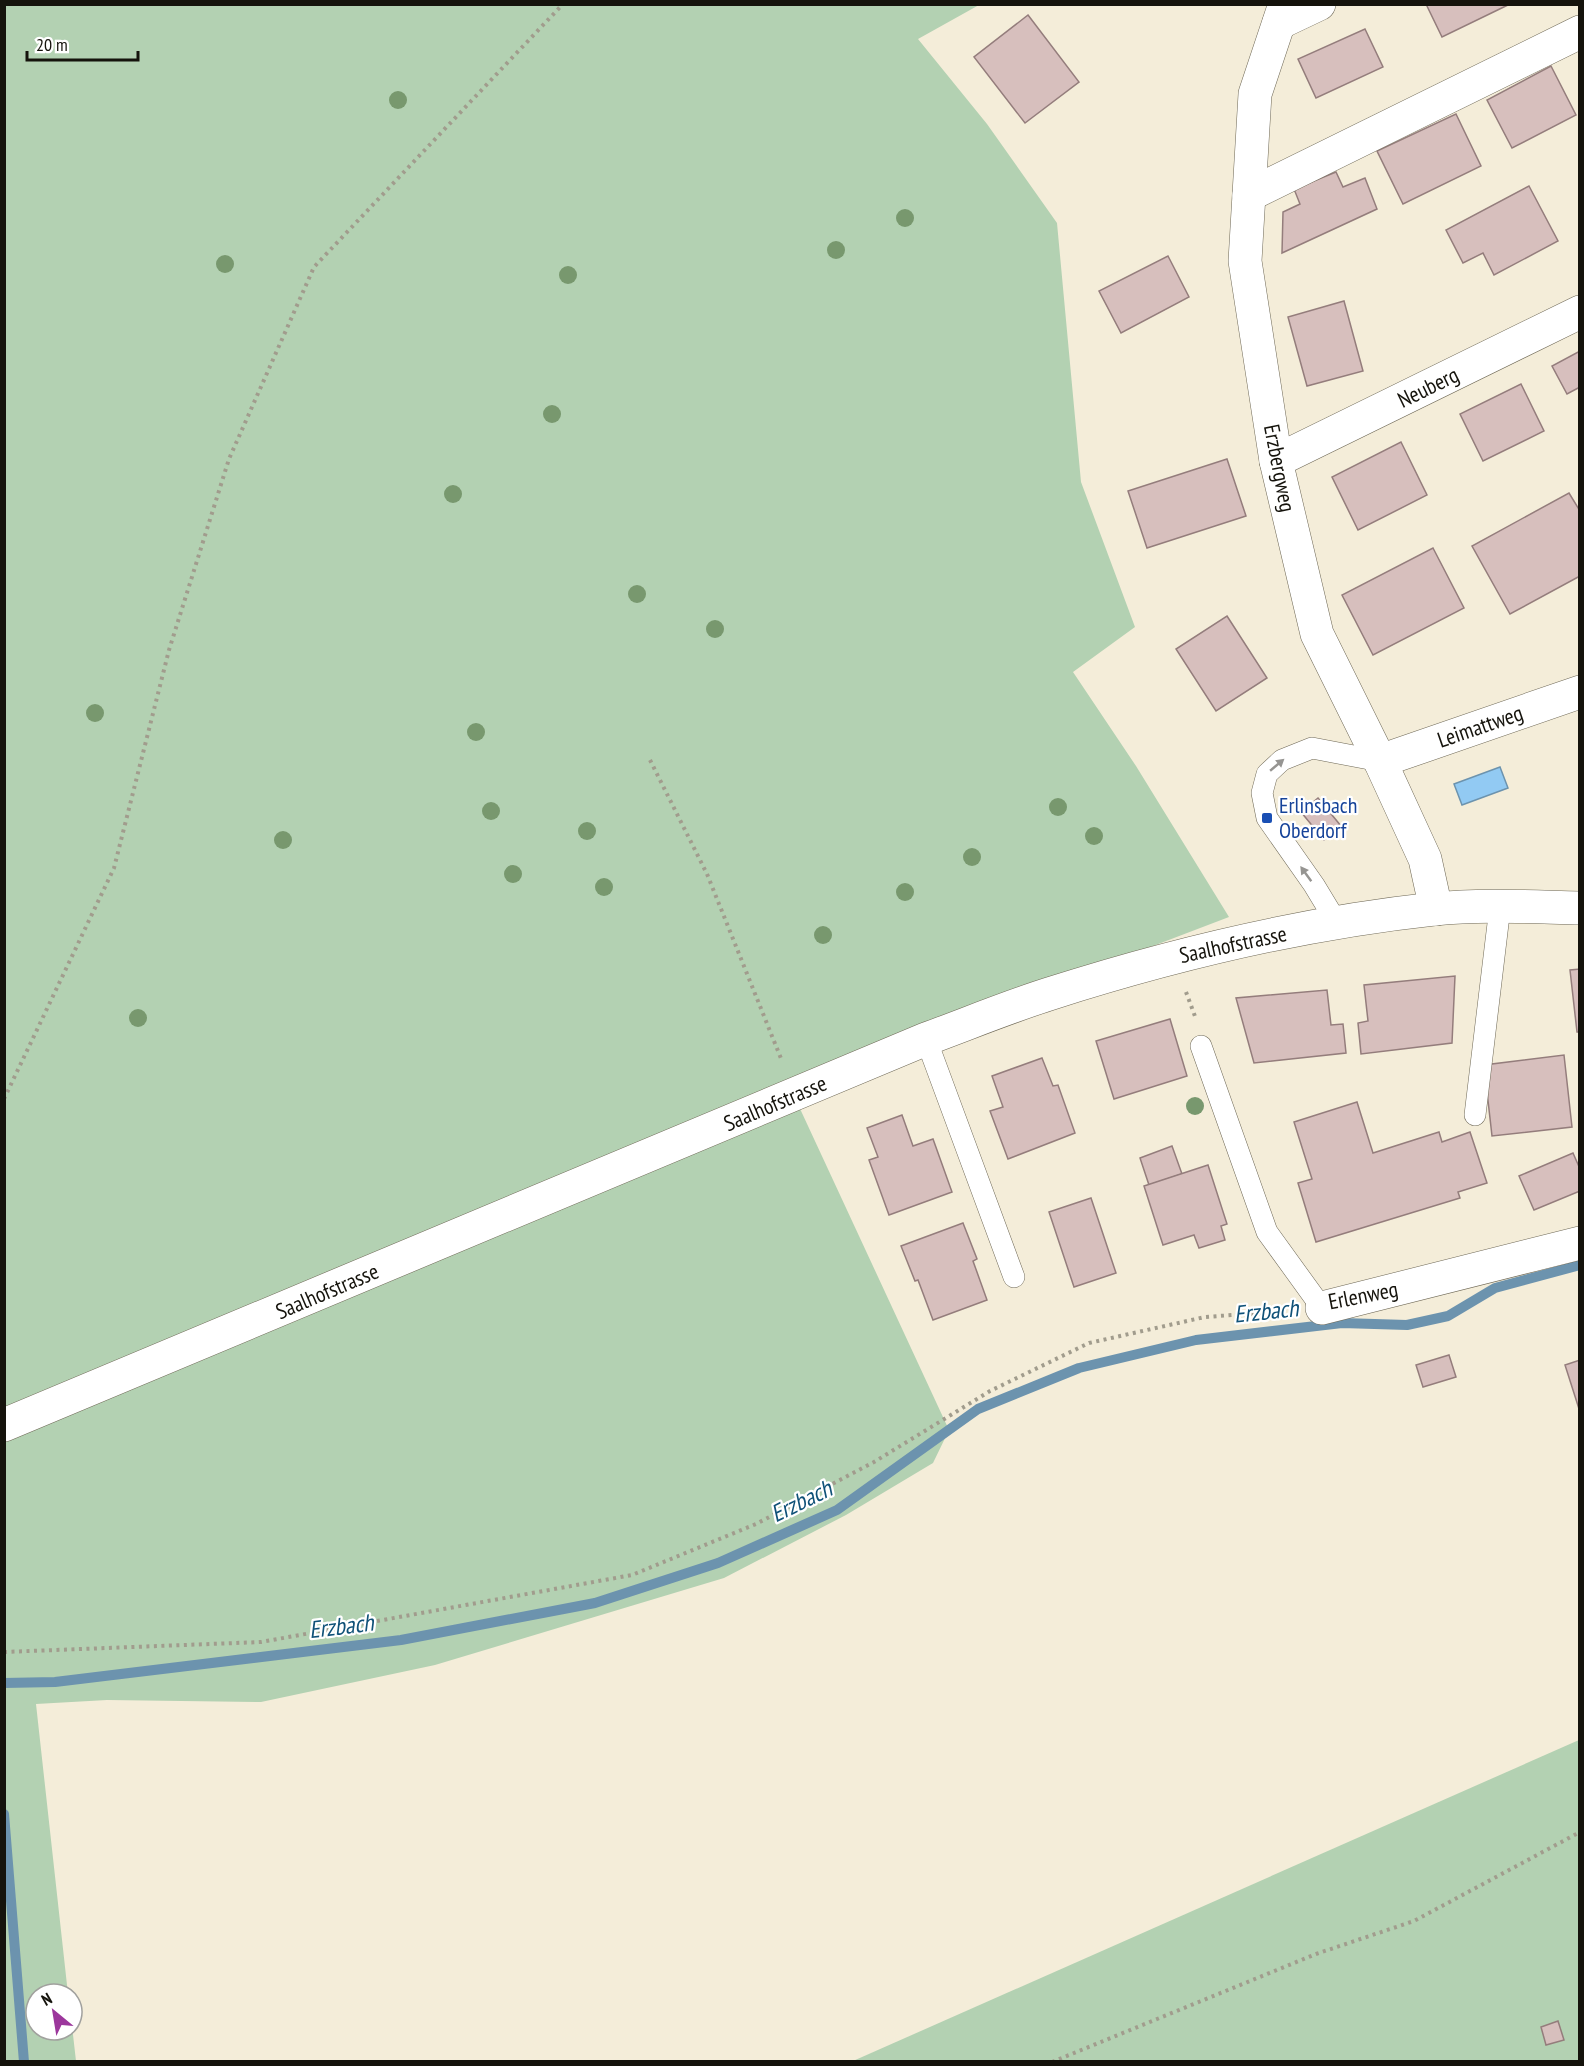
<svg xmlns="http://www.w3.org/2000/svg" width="1584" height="2066" font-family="'PT Sans Narrow',sans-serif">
<rect width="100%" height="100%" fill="#f4edd9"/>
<g fill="#b3d1b2">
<polygon points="5,5 979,5 918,39 987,124 1057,223 1081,482 1135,627 1073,672 1136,766 1229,917 789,1085 949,1430 933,1463 846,1515 724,1578 435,1665 261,1702 107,1700 36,1704 68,1994 36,1994 36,2030 72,2030 72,2026 76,2061 5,2062"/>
<polygon points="1579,1740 1579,2061 853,2061"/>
</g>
<polygon fill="#92caf3" stroke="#6c93ae" stroke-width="1.5" points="1500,767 1508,788 1462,805 1454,784"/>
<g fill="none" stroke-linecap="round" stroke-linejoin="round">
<g stroke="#6c93ae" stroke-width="10">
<polyline points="4,1683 55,1682 401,1640 595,1603 718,1563 837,1510 978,1409 1079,1368 1196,1340 1342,1323 1407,1325 1448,1316 1495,1288 1580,1265"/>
<polyline points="4,1814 24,2062"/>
</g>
</g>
<g fill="#d7bfbd" stroke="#947d7c" stroke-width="1.5">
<polygon points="1426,4 1510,4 1442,37"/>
<polygon points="1028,15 1079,82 1025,123 974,57"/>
<polygon points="1365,29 1383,67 1316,98 1298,59"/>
<polygon points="1551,66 1576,115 1512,148 1487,100"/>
<polygon points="1456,114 1481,166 1403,204 1377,151"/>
<polygon points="1336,172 1343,187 1365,178 1377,209 1282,253 1283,212 1300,204 1294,189"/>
<polygon points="1529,186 1558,241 1494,275 1483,253 1463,263 1446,230"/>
<polygon points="1168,256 1189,297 1121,333 1099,291"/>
<polygon points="1344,301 1363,371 1307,386 1288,317"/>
<polygon points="1580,351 1580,387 1567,394 1552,366"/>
<polygon points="1521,384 1544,431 1483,461 1460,414"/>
<polygon points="1401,442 1427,495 1358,530 1332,477"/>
<polygon points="1227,459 1246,516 1147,548 1128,491"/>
<polygon points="1569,493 1580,511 1580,576 1510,614 1472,546"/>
<polygon points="1433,548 1464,608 1373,655 1342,595"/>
<polygon points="1227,616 1267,678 1216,711 1176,649"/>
<polygon points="1318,798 1341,826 1324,840 1301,812"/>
<polygon points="1580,969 1580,1032 1577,1032 1570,970"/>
<polygon points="1455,976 1452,1043 1361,1054 1358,1023 1368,1021 1364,985"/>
<polygon points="1327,990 1331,1025 1343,1024 1346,1053 1254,1063 1236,998"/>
<polygon points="1170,1019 1187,1076 1114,1099 1096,1041"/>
<polygon points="1564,1055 1572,1127 1492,1136 1484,1065"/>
<polygon points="1042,1058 1053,1086 1058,1085 1075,1133 1008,1159 990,1111 1003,1107 992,1076"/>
<polygon points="1357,1102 1373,1153 1439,1132 1442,1142 1470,1132 1487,1183 1458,1192 1460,1198 1316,1242 1298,1183 1312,1179 1294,1122"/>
<polygon points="902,1115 913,1146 933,1139 952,1192 889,1215 869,1160 878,1157 867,1128"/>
<polygon points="1172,1146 1182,1174 1149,1185 1140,1158"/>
<polygon points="1573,1153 1580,1169 1580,1191 1534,1210 1519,1176"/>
<polygon points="1208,1165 1227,1224 1221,1226 1225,1240 1199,1248 1194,1235 1163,1245 1144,1186"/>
<polygon points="1091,1198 1116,1273 1074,1287 1049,1212"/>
<polygon points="963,1223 977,1259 973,1261 987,1300 933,1320 918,1280 915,1281 901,1246"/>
<polygon points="1449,1355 1456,1377 1423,1387 1416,1365"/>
<polygon points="1580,1360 1580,1412 1565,1365"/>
<polygon points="1558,2021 1564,2040 1546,2045 1541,2027"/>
</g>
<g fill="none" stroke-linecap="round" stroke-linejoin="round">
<defs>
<g id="service">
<polyline points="1337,923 1314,885 1267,818 1262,793 1267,774 1282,760 1312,748 1380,761"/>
<polyline points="926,1039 1014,1277"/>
<polyline points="1201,1046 1267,1232 1322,1308"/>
<polyline points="1475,1115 1500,907"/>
</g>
<g id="minor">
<polyline points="1285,4 1255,94 1245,261 1276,461 1317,634 1380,761 1425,859 1436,909"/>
<polyline points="1279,23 1319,4"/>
<polyline points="1249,195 1580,32"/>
<polyline points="1276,461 1580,312"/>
<polyline points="1380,761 1580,692"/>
<polyline points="1322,1308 1580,1243"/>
</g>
<path id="secondary" d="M4,1425L926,1039C967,1024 1008,1007 1049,994C1174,954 1304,923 1434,909C1482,904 1532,907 1580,908"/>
</defs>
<use href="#service" stroke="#6e6856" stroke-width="22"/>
<use href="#minor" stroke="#6e6856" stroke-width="34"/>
<use href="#secondary" stroke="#6e6856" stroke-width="34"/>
<g stroke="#a19c8d" stroke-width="4" stroke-dasharray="3 4.5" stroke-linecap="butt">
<polyline points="650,760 707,874 782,1061"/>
<polyline points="1186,992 1196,1019"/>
<polyline points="4,1099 114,868 169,650 229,459 314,267 563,4"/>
<polyline points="4,1652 261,1642 632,1575 756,1524 874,1462 990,1391 1089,1343 1205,1317 1288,1311"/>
<polyline points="1052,2062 1316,1954 1414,1921 1580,1832"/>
</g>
<use href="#service" stroke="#fff" stroke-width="21"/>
<use href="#minor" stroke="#fff" stroke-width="33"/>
<use href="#secondary" stroke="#fff" stroke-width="33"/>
</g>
<g fill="#78986e">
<circle cx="398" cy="100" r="9"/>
<circle cx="905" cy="218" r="9"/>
<circle cx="836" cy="250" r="9"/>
<circle cx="225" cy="264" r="9"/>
<circle cx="568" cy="275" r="9"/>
<circle cx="552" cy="414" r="9"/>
<circle cx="453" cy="494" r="9"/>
<circle cx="637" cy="594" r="9"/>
<circle cx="715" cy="629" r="9"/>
<circle cx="95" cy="713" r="9"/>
<circle cx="476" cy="732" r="9"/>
<circle cx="1058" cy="807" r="9"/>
<circle cx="491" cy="811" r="9"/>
<circle cx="587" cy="831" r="9"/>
<circle cx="1094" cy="836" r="9"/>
<circle cx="283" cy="840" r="9"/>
<circle cx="972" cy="857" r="9"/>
<circle cx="513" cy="874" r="9"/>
<circle cx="604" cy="887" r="9"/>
<circle cx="905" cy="892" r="9"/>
<circle cx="823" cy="935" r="9"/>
<circle cx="138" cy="1018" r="9"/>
<circle cx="1195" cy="1106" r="9"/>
</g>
<defs><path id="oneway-solid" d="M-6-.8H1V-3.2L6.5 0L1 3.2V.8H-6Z" transform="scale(1.5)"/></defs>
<g fill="#969592">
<use href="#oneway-solid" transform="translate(1277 765) rotate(-40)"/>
<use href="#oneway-solid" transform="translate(1306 874) rotate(-126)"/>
</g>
<rect fill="#1a4fb4" stroke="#fff" stroke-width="2" x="1261" y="812" width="12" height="12" rx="3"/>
<g text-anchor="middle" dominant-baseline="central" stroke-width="4.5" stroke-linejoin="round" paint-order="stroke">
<g font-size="22" fill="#15130c" stroke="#fff">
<text transform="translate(1428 387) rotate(-26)">Neuberg</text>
<text transform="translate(1280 468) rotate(79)">Erzbergweg</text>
<text transform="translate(1480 726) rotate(-19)">Leimattweg</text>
<text transform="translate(1233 944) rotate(-12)">Saalhofstrasse</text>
<text transform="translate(775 1103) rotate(-23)">Saalhofstrasse</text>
<text transform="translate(327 1291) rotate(-23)">Saalhofstrasse</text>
<text transform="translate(1363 1295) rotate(-11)">Erlenweg</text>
</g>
<g font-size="22" fill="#164399" stroke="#fff" text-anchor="start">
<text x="1279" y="805">Erlinsbach<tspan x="1279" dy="25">Oberdorf</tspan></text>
</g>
<g font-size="24" font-style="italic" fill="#0f5178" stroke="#fff">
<text transform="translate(1266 1311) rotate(-6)">Erzbach</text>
<text transform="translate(801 1501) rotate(-26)">Erzbach</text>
<text transform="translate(341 1626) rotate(-7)">Erzbach</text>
</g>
</g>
<rect width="1584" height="2066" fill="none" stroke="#15130c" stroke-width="12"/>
<g transform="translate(54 2012) rotate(330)"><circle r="28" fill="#ffffff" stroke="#a1a19e" stroke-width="1.5"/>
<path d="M0-4.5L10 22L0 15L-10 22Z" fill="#9c379c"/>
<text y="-9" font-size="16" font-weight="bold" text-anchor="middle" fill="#15130c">N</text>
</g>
<path d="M27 51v9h111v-9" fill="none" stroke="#15130c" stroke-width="3"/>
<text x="36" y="51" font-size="18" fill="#15130c" stroke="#ffffff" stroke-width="4.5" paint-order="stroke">20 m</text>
</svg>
